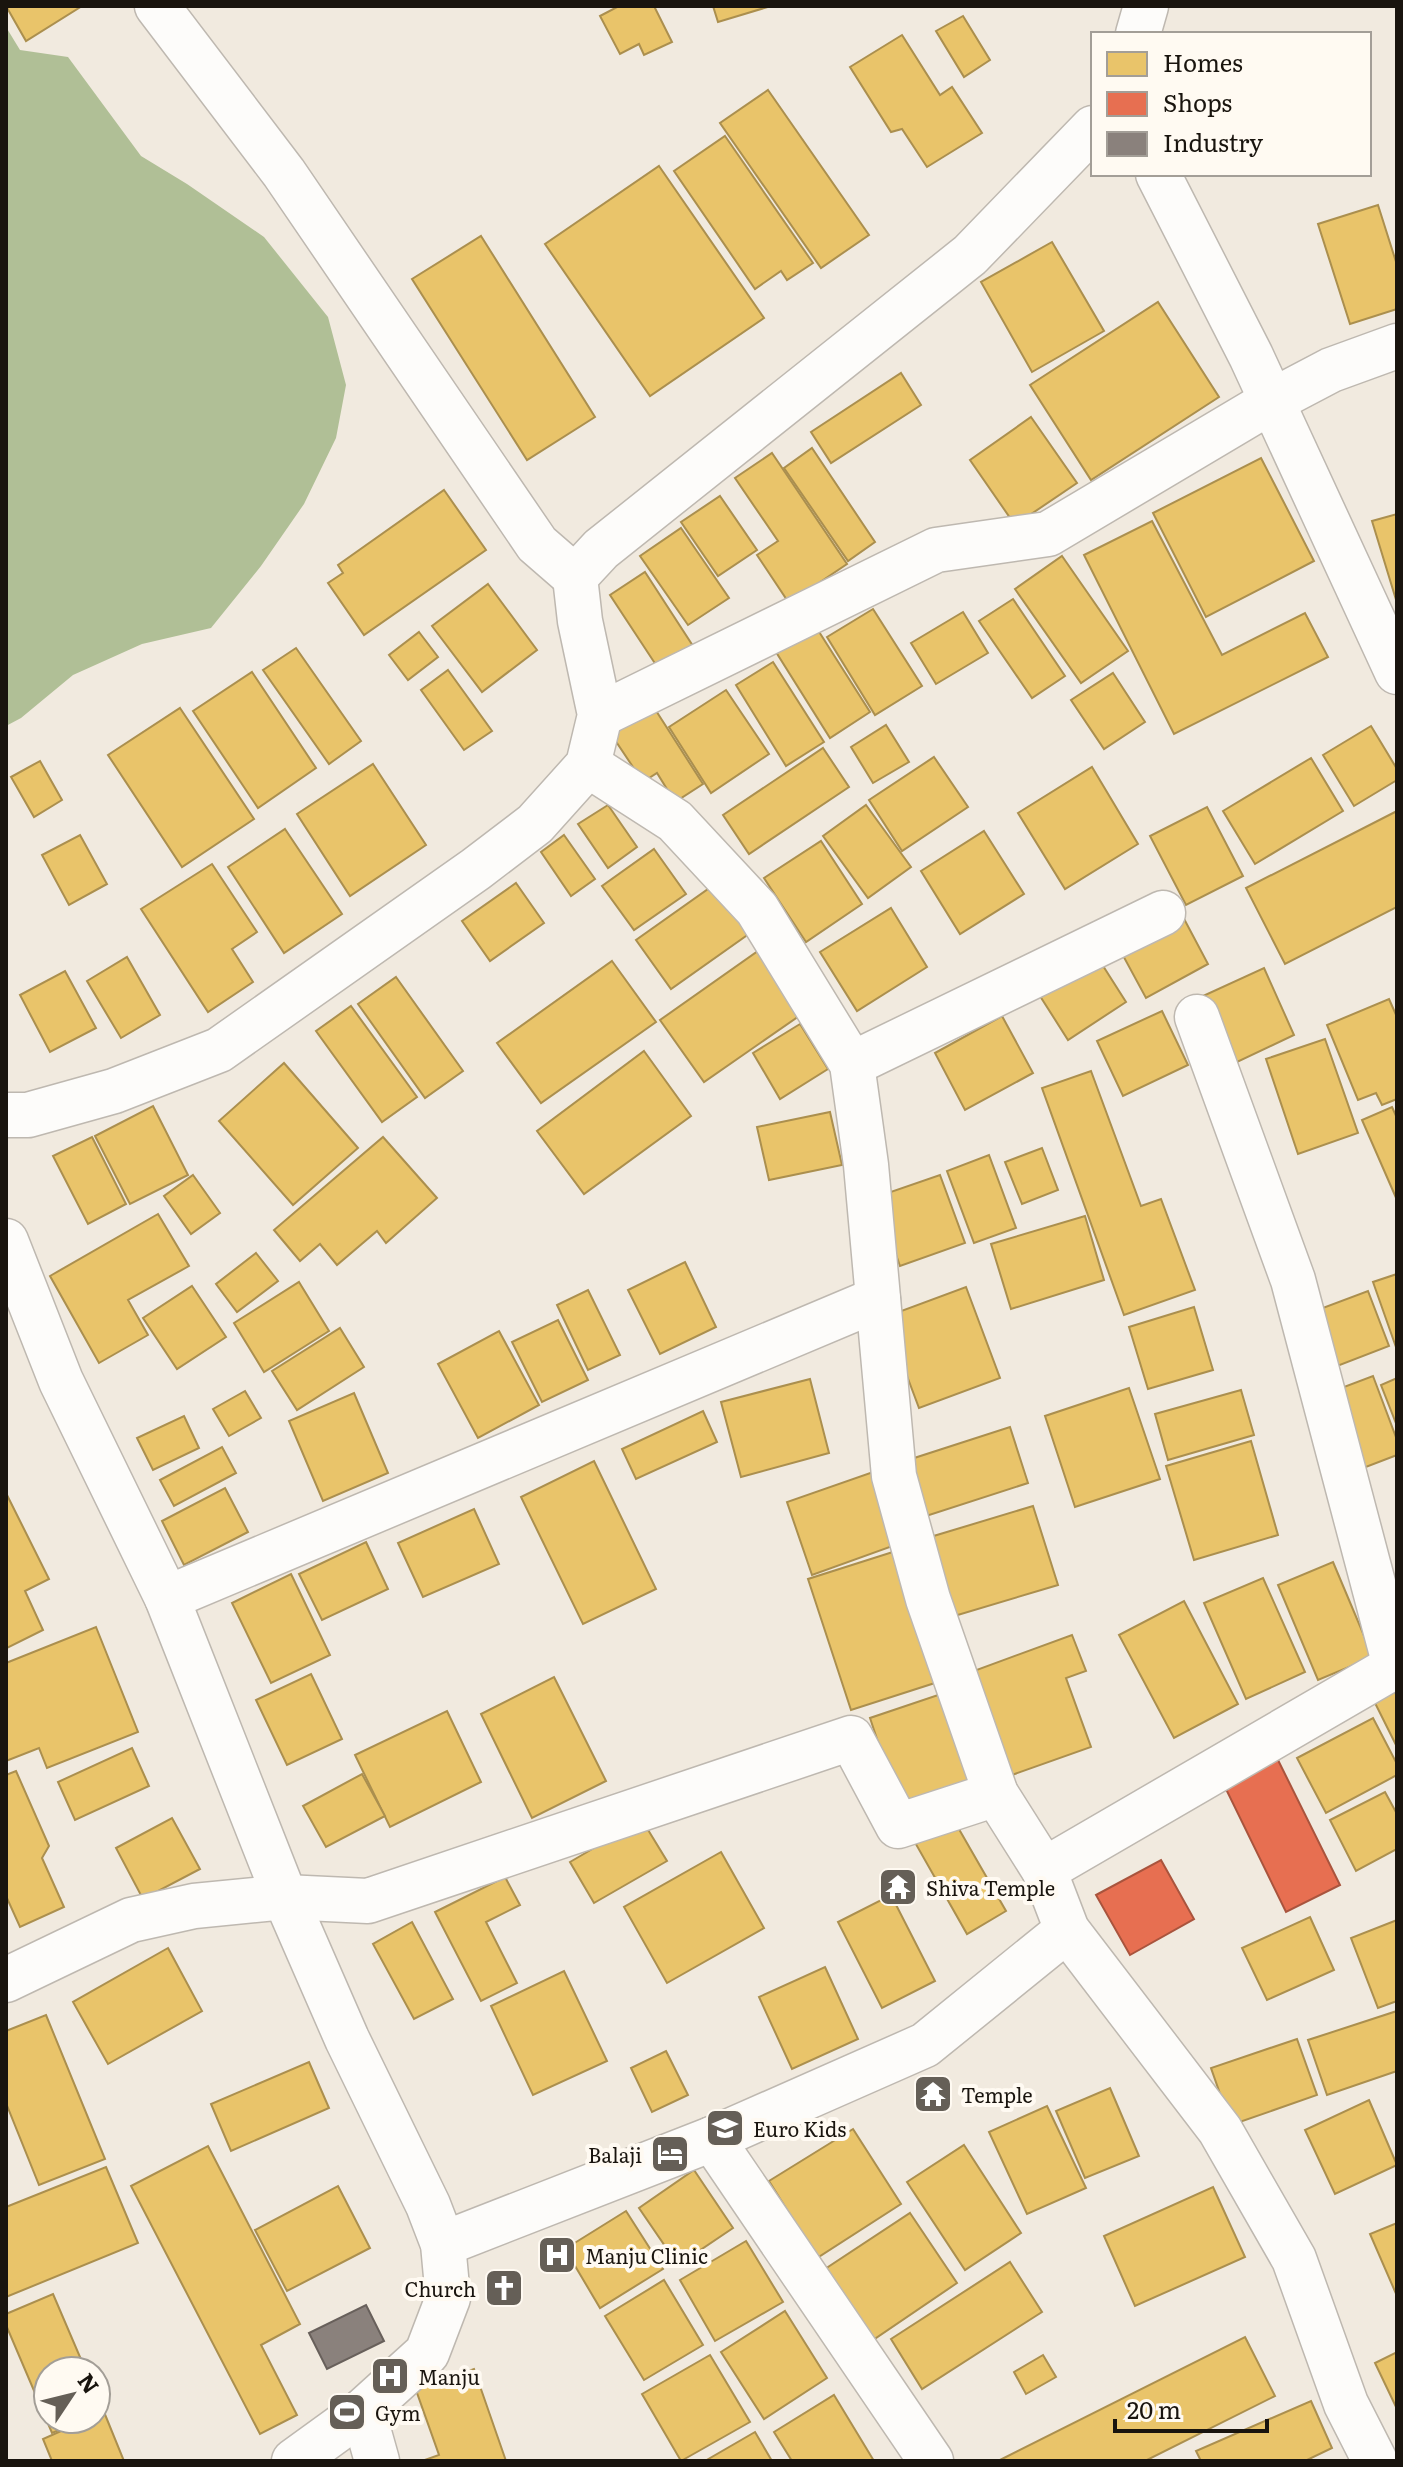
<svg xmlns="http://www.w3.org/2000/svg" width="1403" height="2467" font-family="Literata,serif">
<rect width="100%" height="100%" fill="#f1eadf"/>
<polygon fill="#b0bf96" points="6,27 20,50 68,57 141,156 187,184 264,237 328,317 346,385 336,438 304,504 261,566 211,628 142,644 73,675 21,718 6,726"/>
<g fill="#e9c46a" stroke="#ab8f4e" stroke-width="2">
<polygon points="6,6 82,6 26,41"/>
<polygon points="619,6 654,6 672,42 644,55 639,44 620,54 600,16"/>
<polygon points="713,6 771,6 718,22"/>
<polygon points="963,16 990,60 964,77 936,31"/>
<polygon points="902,35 940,95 952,87 982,133 927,167 902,129 891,132 850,67"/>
<polygon points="768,90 869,235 821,268 720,123"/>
<polygon points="725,136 813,263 787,280 781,271 755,289 674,171"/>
<polygon points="659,166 764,318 650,396 545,244"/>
<polygon points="1378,205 1397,265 1397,309 1350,324 1318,224"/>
<polygon points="481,236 595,417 527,460 412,279"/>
<polygon points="1052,242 1104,331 1032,372 981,282"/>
<polygon points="1158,302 1219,397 1091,480 1030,385"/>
<polygon points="901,373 921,405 831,463 811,432"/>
<polygon points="1031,417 1077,483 1015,525 970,460"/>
<polygon points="812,448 875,542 848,561 784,468"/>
<polygon points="772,453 847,564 789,603 757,555 778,541 735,478"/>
<polygon points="1261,458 1314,561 1206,617 1153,513"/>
<polygon points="444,490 486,550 364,635 328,583 343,573 338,565"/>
<polygon points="720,496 757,550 718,576 681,522"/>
<polygon points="1397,514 1397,603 1372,521"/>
<polygon points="1152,521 1222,655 1305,613 1328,657 1174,734 1084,555"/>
<polygon points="681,528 729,598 688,625 640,556"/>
<polygon points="1062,556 1128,651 1081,683 1015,589"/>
<polygon points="645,572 693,646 658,668 610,595"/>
<polygon points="488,584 537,650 482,692 432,626"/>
<polygon points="1013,599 1065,676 1032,698 979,621"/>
<polygon points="873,609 922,686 875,715 827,637"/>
<polygon points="963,612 988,653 936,684 911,643"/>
<polygon points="816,627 870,712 830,738 776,652"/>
<polygon points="419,632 438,657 408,680 389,655"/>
<polygon points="296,648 361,741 329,764 263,670"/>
<polygon points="773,662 824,742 786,766 736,685"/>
<polygon points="448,670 492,731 464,750 421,690"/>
<polygon points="252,672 316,768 258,808 193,711"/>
<polygon points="1113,673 1145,722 1104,749 1071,700"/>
<polygon points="726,690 769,754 711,793 669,727"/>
<polygon points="653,706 703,784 675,802 657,773 643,782 611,734"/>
<polygon points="180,708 254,819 182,867 108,755"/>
<polygon points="886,725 909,762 873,783 851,747"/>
<polygon points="1371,726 1397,769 1397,780 1354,806 1323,755"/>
<polygon points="823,748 849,787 749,854 723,815"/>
<polygon points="934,757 968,807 902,851 869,800"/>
<polygon points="1311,758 1343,811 1255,864 1223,811"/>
<polygon points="40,761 62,800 34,817 11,777"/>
<polygon points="373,764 426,845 350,896 297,814"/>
<polygon points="1092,767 1138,844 1065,889 1018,813"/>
<polygon points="608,805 637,847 608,868 578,824"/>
<polygon points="866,805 911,867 868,898 823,836"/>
<polygon points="1207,807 1243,876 1186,905 1150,836"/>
<polygon points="1397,811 1397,907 1285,964 1246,888"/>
<polygon points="285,829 342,914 284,953 228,867"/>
<polygon points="984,831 1024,894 960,934 921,871"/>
<polygon points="80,835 107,884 69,905 42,855"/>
<polygon points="564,835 595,879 571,896 541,852"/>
<polygon points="821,841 862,904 806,942 764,878"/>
<polygon points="654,849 686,894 634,930 602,886"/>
<polygon points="212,864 257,932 232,949 253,982 208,1012 141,909"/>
<polygon points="718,882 753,931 671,989 636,940"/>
<polygon points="516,883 544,923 490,961 462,921"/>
<polygon points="891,908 927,967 857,1011 820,952"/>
<polygon points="1182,915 1208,964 1146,998 1120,950"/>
<polygon points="758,951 802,1014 704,1082 660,1020"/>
<polygon points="127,957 160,1015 121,1038 87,981"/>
<polygon points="1098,958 1126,1002 1068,1040 1040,996"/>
<polygon points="612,961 656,1022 541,1103 497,1043"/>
<polygon points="1264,968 1294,1035 1235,1063 1203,996"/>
<polygon points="65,971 96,1028 50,1052 20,995"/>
<polygon points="396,977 463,1071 425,1098 358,1004"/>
<polygon points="1389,999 1397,1017 1397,1099 1382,1105 1376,1093 1358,1100 1327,1025"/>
<polygon points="351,1006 417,1097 382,1122 316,1031"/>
<polygon points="1162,1011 1188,1065 1123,1096 1097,1041"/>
<polygon points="1002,1016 1033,1073 965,1110 935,1053"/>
<polygon points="800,1024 828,1069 780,1099 753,1053"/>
<polygon points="1325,1039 1358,1133 1298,1154 1266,1059"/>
<polygon points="644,1051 691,1116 584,1194 537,1131"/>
<polygon points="284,1063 358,1148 293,1205 219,1121"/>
<polygon points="1091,1071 1141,1206 1161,1199 1195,1290 1124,1315 1042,1088"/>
<polygon points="153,1106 188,1175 130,1204 95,1136"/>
<polygon points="1392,1107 1397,1118 1397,1200 1362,1120"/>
<polygon points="830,1112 842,1165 769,1180 757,1127"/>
<polygon points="92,1137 126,1204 88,1224 53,1156"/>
<polygon points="383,1137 437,1198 386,1243 377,1231 337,1265 320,1244 300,1261 274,1230"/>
<polygon points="1042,1148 1058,1190 1022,1204 1005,1162"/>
<polygon points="989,1155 1016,1228 974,1243 947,1171"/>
<polygon points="193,1175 220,1213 191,1234 164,1196"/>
<polygon points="940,1175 965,1243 900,1266 876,1197"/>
<polygon points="158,1214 189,1266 128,1300 148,1335 99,1363 50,1276"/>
<polygon points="1085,1216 1104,1280 1011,1309 991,1244"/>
<polygon points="256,1253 278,1281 237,1312 216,1284"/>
<polygon points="685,1262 716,1327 660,1354 628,1290"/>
<polygon points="1397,1274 1397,1350 1373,1282"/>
<polygon points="299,1282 329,1331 264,1372 234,1323"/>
<polygon points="192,1286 226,1337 177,1369 143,1318"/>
<polygon points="966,1287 1000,1378 919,1408 885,1317"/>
<polygon points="588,1290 620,1355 588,1370 557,1305"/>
<polygon points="1368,1291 1389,1346 1332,1368 1312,1312"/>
<polygon points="1194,1307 1213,1370 1148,1389 1129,1327"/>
<polygon points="558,1320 588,1380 542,1402 512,1342"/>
<polygon points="340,1328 364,1367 297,1410 272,1371"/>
<polygon points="499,1331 539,1405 478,1438 438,1364"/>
<polygon points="1373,1376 1397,1440 1397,1455 1358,1470 1328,1393"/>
<polygon points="1397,1378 1397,1426 1381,1385"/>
<polygon points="810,1379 829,1453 741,1477 721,1402"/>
<polygon points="1129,1388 1160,1479 1075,1507 1045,1416"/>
<polygon points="1241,1390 1254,1435 1168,1460 1155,1414"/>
<polygon points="245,1391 261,1418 229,1436 213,1409"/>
<polygon points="354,1393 388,1473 323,1501 289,1421"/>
<polygon points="703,1411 717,1442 636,1479 622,1449"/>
<polygon points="184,1416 199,1448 153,1470 137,1438"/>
<polygon points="1010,1427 1028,1483 923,1517 905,1461"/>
<polygon points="1251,1441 1278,1535 1194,1560 1166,1466"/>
<polygon points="222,1447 236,1473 174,1506 160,1480"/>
<polygon points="594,1461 656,1589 583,1624 521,1497"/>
<polygon points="876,1471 901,1543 812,1575 787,1502"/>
<polygon points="225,1488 248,1532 184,1565 162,1521"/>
<polygon points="6,1493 49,1579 25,1591 43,1630 7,1648"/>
<polygon points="1033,1506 1058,1585 951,1617 927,1538"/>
<polygon points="474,1509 499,1564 423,1597 398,1543"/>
<polygon points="366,1542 388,1589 322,1620 299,1574"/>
<polygon points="899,1550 941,1681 851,1710 808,1579"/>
<polygon points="1333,1562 1373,1657 1318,1680 1278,1585"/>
<polygon points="291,1574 330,1655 271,1683 232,1603"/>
<polygon points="1263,1578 1305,1672 1246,1699 1204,1603"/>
<polygon points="1184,1601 1238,1704 1174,1738 1119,1635"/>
<polygon points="96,1627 138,1732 47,1768 39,1748 6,1761 6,1663"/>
<polygon points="1072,1635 1086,1671 1066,1678 1091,1747 1009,1776 971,1672"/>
<polygon points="311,1674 342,1739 287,1765 256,1700"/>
<polygon points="554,1677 606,1781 532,1818 481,1714"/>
<polygon points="1393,1689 1397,1696 1397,1747 1373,1699"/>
<polygon points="947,1692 977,1783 900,1808 870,1718"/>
<polygon points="447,1711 481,1782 390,1827 355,1755"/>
<polygon points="1373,1718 1397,1764 1397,1775 1326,1813 1297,1758"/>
<polygon points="132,1748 149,1786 75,1820 58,1782"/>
<polygon points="16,1771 49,1846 42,1858 64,1907 20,1927 6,1896 6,1775"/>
<polygon points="362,1774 385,1816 326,1847 303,1806"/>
<polygon points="1385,1792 1397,1814 1397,1849 1356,1871 1330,1820"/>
<polygon points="952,1817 1006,1911 967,1934 913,1839"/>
<polygon points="172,1818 200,1869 143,1899 116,1848"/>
<polygon points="642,1820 667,1861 594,1903 570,1862"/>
<polygon points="721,1852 764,1928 667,1983 624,1907"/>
<polygon points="505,1877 520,1905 486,1922 517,1983 481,2001 435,1912"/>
<polygon points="891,1895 935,1981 882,2008 838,1922"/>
<polygon points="1310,1917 1334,1970 1267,2000 1242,1948"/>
<polygon points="1397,1920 1397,2001 1378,2008 1351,1938"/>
<polygon points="412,1922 453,1999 414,2019 373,1944"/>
<polygon points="168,1948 202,2011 108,2064 73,2002"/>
<polygon points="825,1967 858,2039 792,2069 759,1997"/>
<polygon points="564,1971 607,2061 533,2095 491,2006"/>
<polygon points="1397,2011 1397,2071 1327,2095 1308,2040"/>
<polygon points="46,2015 105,2159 39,2185 6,2103 6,2031"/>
<polygon points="1297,2039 1317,2095 1231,2125 1211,2068"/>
<polygon points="666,2051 688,2095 652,2112 631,2068"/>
<polygon points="309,2062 329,2108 231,2151 211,2104"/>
<polygon points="1110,2088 1139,2156 1085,2178 1056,2111"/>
<polygon points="1369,2100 1397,2165 1335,2194 1305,2130"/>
<polygon points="1047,2106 1086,2188 1027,2214 989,2132"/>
<polygon points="853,2129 901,2204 817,2258 769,2181"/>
<polygon points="964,2145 1021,2233 965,2270 907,2182"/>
<polygon points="208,2146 300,2324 261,2345 297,2415 260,2434 131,2186"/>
<polygon points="106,2167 138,2243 6,2297 6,2207"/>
<polygon points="694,2170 733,2228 678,2265 639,2208"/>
<polygon points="338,2186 370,2248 287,2291 255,2230"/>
<polygon points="1213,2187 1245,2257 1135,2306 1104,2236"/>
<polygon points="626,2211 663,2269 600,2308 565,2249"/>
<polygon points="910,2213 957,2283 873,2340 825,2269"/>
<polygon points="1397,2223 1397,2296 1370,2234"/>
<polygon points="746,2241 783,2302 715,2341 680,2280"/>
<polygon points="1010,2262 1042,2312 922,2389 891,2339"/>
<polygon points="664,2280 703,2345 644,2380 605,2316"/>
<polygon points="53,2294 86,2371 48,2371 48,2419 86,2419 52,2433 6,2325 6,2314"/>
<polygon points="785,2311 827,2378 764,2419 721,2352"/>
<polygon points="1245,2337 1275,2396 1145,2461 998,2461"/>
<polygon points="1397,2352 1397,2409 1375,2363"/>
<polygon points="710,2355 750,2422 681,2461 642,2394"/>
<polygon points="1043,2355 1056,2377 1026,2394 1014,2372"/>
<polygon points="474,2369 506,2461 422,2461 439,2455 416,2390"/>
<polygon points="834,2395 874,2461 792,2461 774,2432"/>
<polygon points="1311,2401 1332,2448 1305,2461 1201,2461 1196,2451"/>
<polygon points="104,2412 124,2461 52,2461 43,2439 88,2419 96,2419 96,2416"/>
<polygon points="755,2432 772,2461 705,2461"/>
</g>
<g fill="#e76f51" stroke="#a9543d" stroke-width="2">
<polygon points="1277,1758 1340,1885 1286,1912 1224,1785"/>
<polygon points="1161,1860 1194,1919 1130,1955 1096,1895"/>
</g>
<polygon fill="#8a817c" stroke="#68605b" stroke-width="2" points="366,2305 384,2341 327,2369 309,2333"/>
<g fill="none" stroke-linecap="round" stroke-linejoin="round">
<defs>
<g id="street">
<polyline points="157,6 284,173 537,544 575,577"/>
<polyline points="1158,174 1251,356 1397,672"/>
<polyline points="600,715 936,550 1048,534 1272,401 1331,370 1397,346"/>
<polyline points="588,765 675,821 757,909 852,1064 866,1165 894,1476 928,1599 996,1794 1044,1870 1067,1930 1220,2130 1294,2259 1346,2404 1375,2461"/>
<polyline points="1197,1017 1293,1280 1395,1666"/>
<polyline points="852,1064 1163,913"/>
<polyline points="6,1241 61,1381 167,1598 285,1897 347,2039 428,2205 443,2244 448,2298 427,2353 363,2411 294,2461"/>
<polyline points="167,1598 878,1299"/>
<polyline points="1044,1870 1397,1665"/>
<polyline points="6,1980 131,1920 194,1906 285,1897 368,1901 851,1738 898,1826 996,1794"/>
<polyline points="712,2139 931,2461"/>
<polyline points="443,2244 712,2139 925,2045 1067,1930"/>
<polyline points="363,2411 377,2461"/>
</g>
<g id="secondary">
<polyline points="1138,34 1146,6"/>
<polyline points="6,1115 28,1115 114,1091 219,1050 476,869 535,824 588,765 600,715 580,621 575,577 601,549 970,255 1093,128"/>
</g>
</defs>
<use href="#street" stroke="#beb8b0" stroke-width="47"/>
<use href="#secondary" stroke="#beb8b0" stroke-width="47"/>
<use href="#street" stroke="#fdfcfa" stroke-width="44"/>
<use href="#secondary" stroke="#fdfcfa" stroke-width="44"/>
</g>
<defs>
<symbol id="temple-square" viewBox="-11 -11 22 22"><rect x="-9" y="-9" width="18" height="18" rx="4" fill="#655f57" stroke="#fffaf2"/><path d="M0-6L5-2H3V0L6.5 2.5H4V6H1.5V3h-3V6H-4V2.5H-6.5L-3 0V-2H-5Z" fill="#fff"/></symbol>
<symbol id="school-square" viewBox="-11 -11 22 22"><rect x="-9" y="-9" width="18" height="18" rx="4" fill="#655f57" stroke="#fffaf2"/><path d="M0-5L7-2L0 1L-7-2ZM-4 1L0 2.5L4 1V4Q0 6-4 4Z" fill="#fff"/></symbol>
<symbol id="hotel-square" viewBox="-11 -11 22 22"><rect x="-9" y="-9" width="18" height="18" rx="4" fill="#655f57" stroke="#fffaf2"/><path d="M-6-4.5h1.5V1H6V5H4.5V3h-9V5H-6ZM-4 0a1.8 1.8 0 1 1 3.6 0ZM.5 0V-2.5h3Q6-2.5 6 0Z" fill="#fff"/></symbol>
<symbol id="hospital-square" viewBox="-11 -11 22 22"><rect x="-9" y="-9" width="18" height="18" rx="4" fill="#655f57" stroke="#fffaf2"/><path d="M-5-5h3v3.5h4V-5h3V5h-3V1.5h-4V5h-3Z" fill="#fff"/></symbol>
<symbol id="church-square" viewBox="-11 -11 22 22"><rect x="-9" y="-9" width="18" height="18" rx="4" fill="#655f57" stroke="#fffaf2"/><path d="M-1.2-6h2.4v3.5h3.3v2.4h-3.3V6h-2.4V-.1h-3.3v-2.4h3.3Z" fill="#fff"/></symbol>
<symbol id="stadium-square" viewBox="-11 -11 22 22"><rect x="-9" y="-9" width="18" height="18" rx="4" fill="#655f57" stroke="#fffaf2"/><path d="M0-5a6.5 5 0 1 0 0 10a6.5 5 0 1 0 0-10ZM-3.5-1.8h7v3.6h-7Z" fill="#fff"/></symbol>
</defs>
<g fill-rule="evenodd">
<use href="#temple-square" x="876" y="1865" width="44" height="44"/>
<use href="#temple-square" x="911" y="2072" width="44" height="44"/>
<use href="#school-square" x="703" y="2106" width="44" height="44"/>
<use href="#hotel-square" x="648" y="2132" width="44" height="44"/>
<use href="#hospital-square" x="535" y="2233" width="44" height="44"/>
<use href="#church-square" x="482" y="2266" width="44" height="44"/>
<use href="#hospital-square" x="368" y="2354" width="44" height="44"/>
<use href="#stadium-square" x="325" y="2390" width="44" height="44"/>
</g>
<g text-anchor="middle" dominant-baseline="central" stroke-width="8" stroke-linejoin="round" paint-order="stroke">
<g font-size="20" fill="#19140e" stroke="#fffaf2" text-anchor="start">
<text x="926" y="1887">Shiva Temple</text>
<text x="961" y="2094">Temple</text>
<text x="753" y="2128">Euro Kids</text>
<text x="642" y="2154" text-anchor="end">Balaji</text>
<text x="585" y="2255">Manju Clinic</text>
<text x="476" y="2288" text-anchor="end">Church</text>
<text x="418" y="2376">Manju</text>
<text x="375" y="2412">Gym</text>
</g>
</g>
<rect width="1403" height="2467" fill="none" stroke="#19140e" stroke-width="16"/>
<rect x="1091" y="32" width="280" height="144" fill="#fffaf2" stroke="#a39e97" stroke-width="2"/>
<rect x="1107" y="52" width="40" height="24" fill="#e9c46a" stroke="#a39e97" stroke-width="2"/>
<text x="1163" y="72" font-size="24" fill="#19140e">Homes</text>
<rect x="1107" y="92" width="40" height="24" fill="#e76f51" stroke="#a39e97" stroke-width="2"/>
<text x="1163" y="112" font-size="24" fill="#19140e">Shops</text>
<rect x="1107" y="132" width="40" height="24" fill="#8a817c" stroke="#a39e97" stroke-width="2"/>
<text x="1163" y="152" font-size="24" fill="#19140e">Industry</text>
<g transform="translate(72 2395) rotate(55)"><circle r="38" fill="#fffaf2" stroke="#a39e97" stroke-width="2"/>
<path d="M0-6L14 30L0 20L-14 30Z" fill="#655f57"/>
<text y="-12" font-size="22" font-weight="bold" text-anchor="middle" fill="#19140e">N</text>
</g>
<path d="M1115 2419v12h152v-12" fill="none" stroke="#19140e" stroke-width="4"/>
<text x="1127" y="2419" font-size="24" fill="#19140e" stroke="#fffaf2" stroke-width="6" paint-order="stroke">20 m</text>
</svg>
